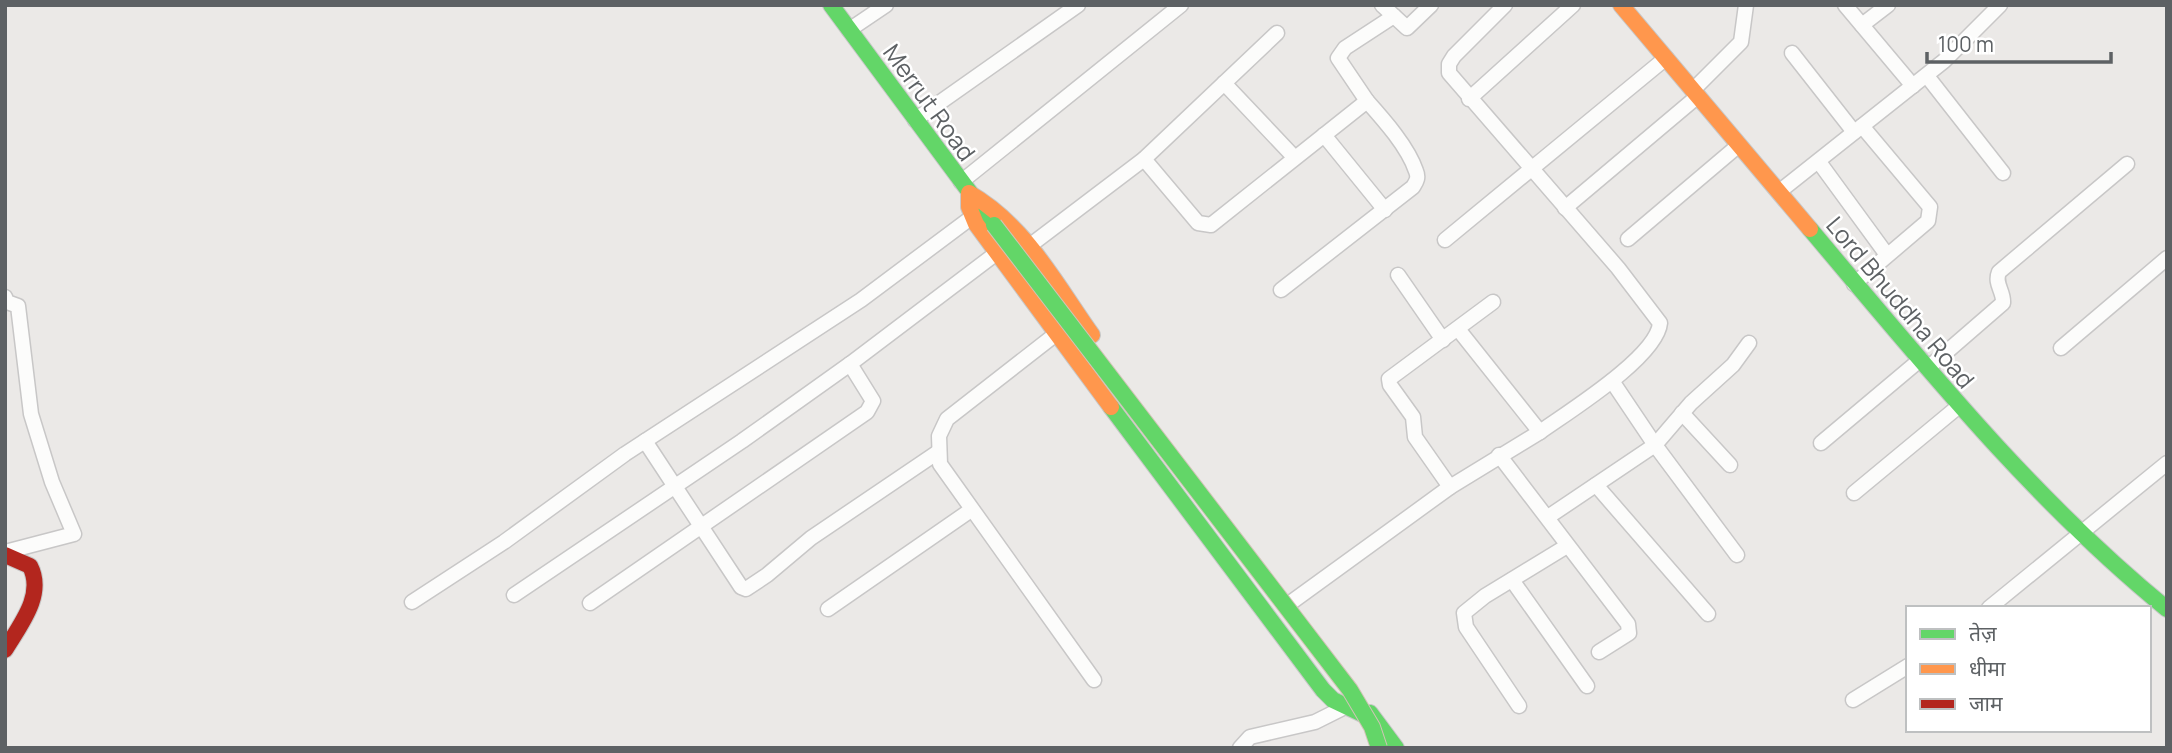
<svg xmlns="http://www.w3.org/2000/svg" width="2172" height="753" font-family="Manrope,'Noto Sans Devanagari',sans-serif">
<rect width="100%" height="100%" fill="#ebe9e7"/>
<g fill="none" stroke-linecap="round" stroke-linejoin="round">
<defs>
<g id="street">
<polyline points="1382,5 1407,28 1431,5"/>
<path d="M1505,5L1454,56L1449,64V73L1618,268L1660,323C1657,357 1568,412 1540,432"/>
<polyline points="1845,5 1913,86"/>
<polyline points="1862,25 1888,5"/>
<polyline points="849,30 886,5"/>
<polyline points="1792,53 1854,132"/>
<polyline points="1927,76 2003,173"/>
<polyline points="1224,83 1294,157"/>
<polyline points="1693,90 1741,42 1746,5"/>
<polyline points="1469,99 1573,5"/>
<polyline points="1367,101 1338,58 1345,48 1394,16"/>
<polyline points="915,120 1078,5"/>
<polyline points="1324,135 1385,210"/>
<path d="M1144,159L1198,223L1211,225L1367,101C1384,120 1408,147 1416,171C1419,178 1416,182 1413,187L1281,290"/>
<polyline points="1819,162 1887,255"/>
<polyline points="961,182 1181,5"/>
<polyline points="1780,191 1944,61 2000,5"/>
<polyline points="1565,208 1698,96"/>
<polyline points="1628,239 1739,145"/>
<polyline points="1445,240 1666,58"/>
<polyline points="1028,247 1144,159 1277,33"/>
<polyline points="1398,275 1443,340"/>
<polyline points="1854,284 1928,221 1930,207 1862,126"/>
<polyline points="5,297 7,302 18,306 31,414 52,482 74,534 5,552"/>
<polyline points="1056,334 947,419 939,436 940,464 1094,680"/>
<polyline points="2061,348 2167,258"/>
<polyline points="850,364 998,252"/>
<path d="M1928,368L2003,303C2004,291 1994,284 1999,272L2127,164"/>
<polyline points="1612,381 1655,445 1737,555"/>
<polyline points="1682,413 1730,465"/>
<polyline points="645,441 741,587 746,589 767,575 811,538 938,452"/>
<polyline points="1821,443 1921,359"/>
<polyline points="1499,455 1628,624 1629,633 1599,652"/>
<polyline points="1596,485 1708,614"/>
<polyline points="1450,487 1415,437 1413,417 1390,385 1389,379 1493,302"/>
<polyline points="1854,493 1959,406"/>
<polyline points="1548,517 1655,445 1691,403 1733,365 1749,343"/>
<polyline points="1512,580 1587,686"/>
<polyline points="514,595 742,441 850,364 873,401 867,412 590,603"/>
<polyline points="1293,601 1450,487 1540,432 1458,329"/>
<polyline points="412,602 504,542 625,454 861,300 972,217"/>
<polyline points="1989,608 2167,463"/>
<polyline points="828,609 971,510"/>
<polyline points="1853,700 1908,666"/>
<polyline points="1519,706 1466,627 1464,613 1485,596 1567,546"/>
<polyline points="1240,748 1250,737 1315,722 1347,706"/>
</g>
<g id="fast">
<polyline points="831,5 994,225"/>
<path d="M1810,229C1922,362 2032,499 2167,609"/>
<polyline points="1111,407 1323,690 1333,700 1371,718"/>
<polyline points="1370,713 1396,748"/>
</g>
<g id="slow">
<polyline points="1621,5 1810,229"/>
<path d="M1092,335C1055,283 1026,226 969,193V207L976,224L1111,407"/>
</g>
<path id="jam" d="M5,555L30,566C45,595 20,625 5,650"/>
</defs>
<use href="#street" stroke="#c8c7c7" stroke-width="17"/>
<use href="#fast" stroke="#c7c7c7" stroke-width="18"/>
<use href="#slow" stroke="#c7c7c7" stroke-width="18"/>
<use href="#jam" stroke="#c7c7c7" stroke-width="18"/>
<use href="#street" stroke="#fcfcfb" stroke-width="14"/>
<use href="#fast" stroke="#63d668" stroke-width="16"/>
<use href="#slow" stroke="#ff974d" stroke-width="16"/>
<use href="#jam" stroke="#b3261e" stroke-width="16"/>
<defs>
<polyline id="fast-bridge" points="994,225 1350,690 1372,727 1379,748"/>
</defs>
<use href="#fast-bridge" stroke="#d1c4b7" stroke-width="18" stroke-linecap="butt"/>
<use href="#fast-bridge" stroke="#63d668" stroke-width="16"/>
</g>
<g text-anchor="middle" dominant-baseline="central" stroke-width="5" stroke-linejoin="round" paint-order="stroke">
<g font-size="24" fill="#5d6164" stroke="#fff">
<text transform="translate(930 102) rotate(54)">Merrut Road</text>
<text transform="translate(1901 302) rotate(50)">Lord Bhuddha Road</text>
</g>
</g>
<rect width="2172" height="753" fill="none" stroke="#5d6164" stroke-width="14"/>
<rect x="1906" y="606" width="245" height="126" fill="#ffffff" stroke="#bec0c1" stroke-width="2"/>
<rect x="1920" y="629" width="35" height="10" fill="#63d668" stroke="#bec0c1" stroke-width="2"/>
<text x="1969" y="641" font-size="21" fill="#5d6164">तेज़</text>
<rect x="1920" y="664" width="35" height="10" fill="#ff974d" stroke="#bec0c1" stroke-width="2"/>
<text x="1969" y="676" font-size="21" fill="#5d6164">धीमा</text>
<rect x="1920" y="699" width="35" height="10" fill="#b3261e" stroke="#bec0c1" stroke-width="2"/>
<text x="1969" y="711" font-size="21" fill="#5d6164">जाम</text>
<path d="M1927 52v10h184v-10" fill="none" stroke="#5d6164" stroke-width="3.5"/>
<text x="1938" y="52" font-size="21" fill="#5d6164" stroke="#ffffff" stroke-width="5" paint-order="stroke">100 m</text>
</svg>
